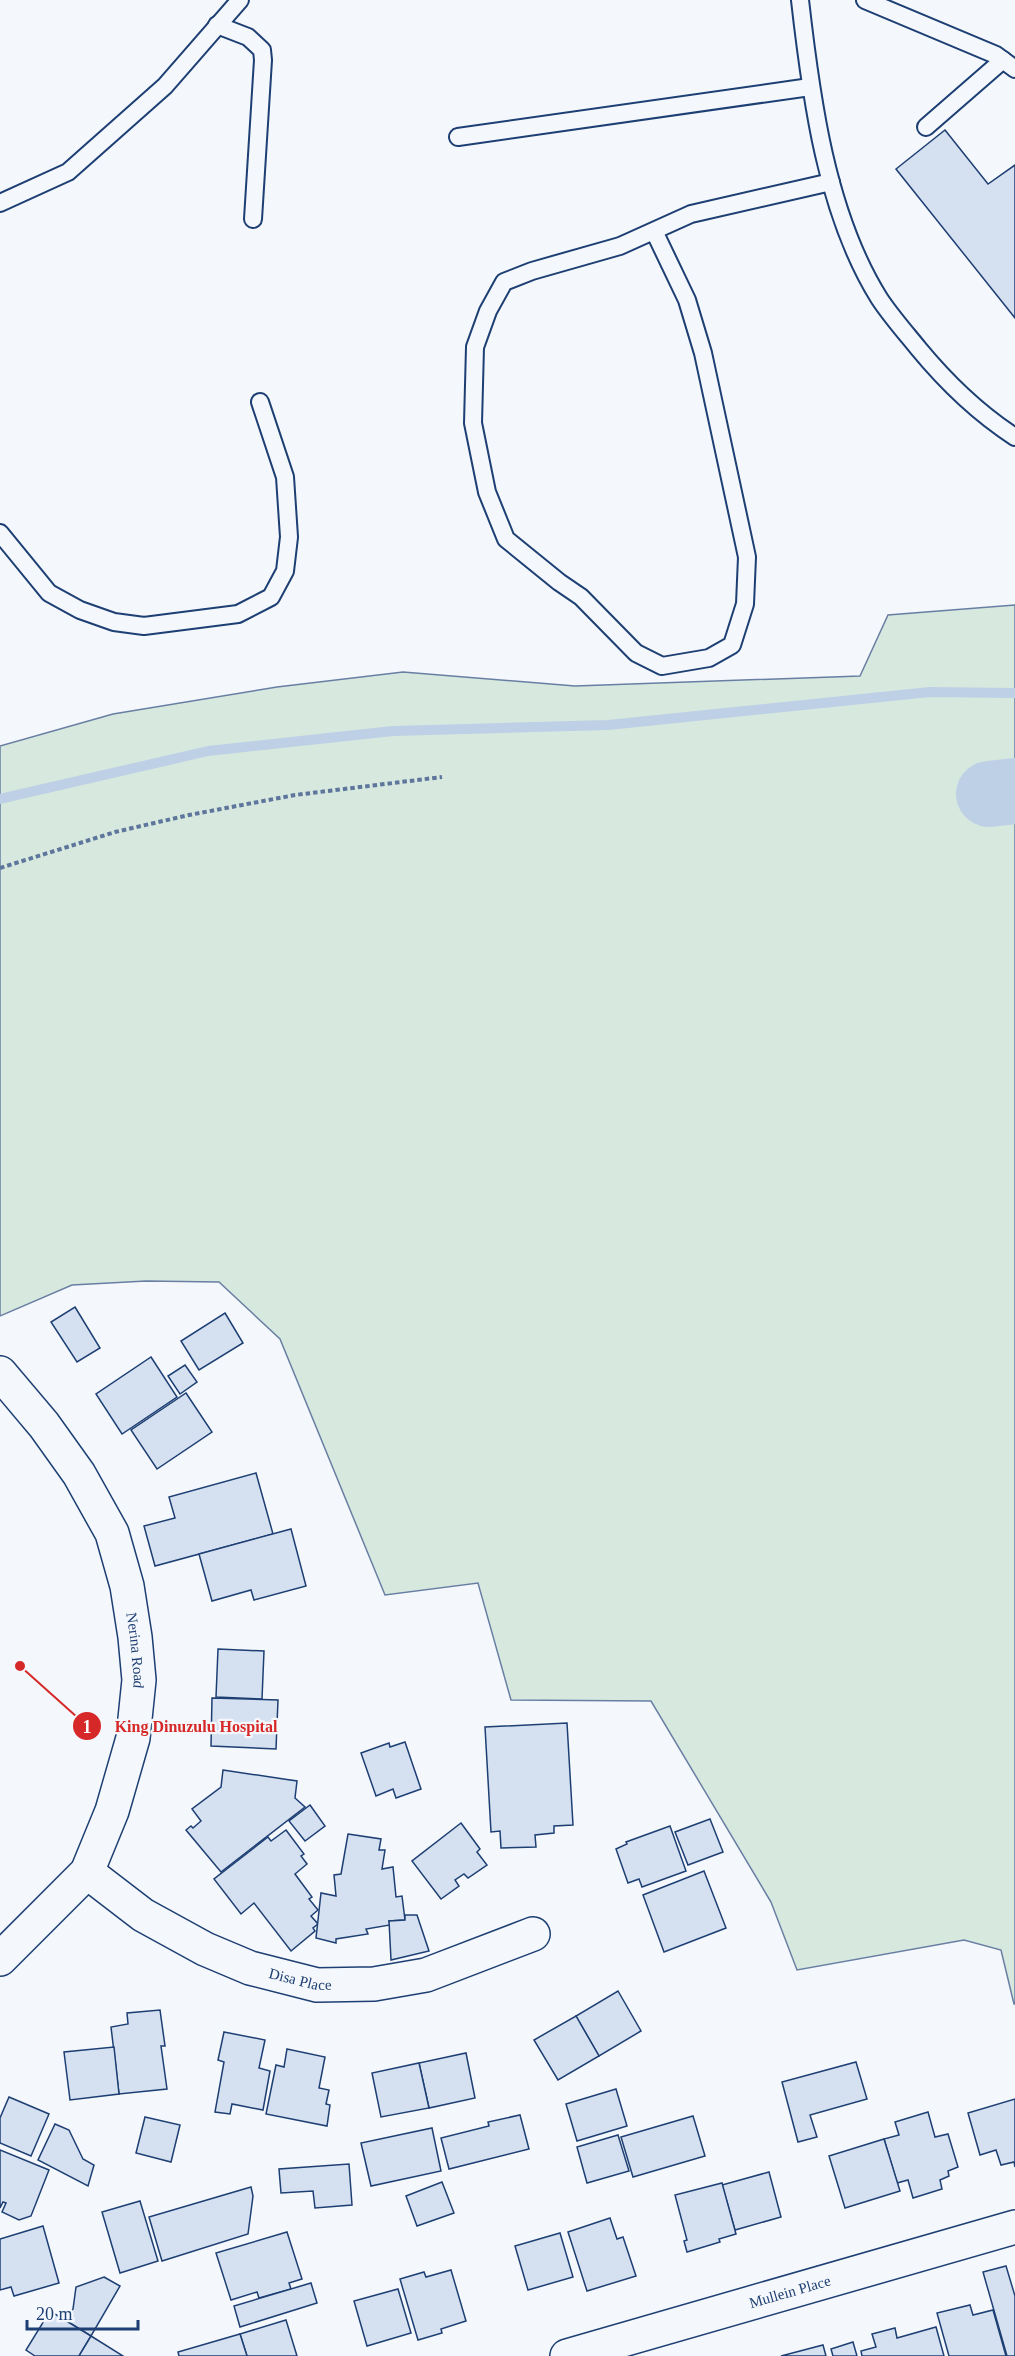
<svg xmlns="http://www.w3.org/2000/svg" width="1015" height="2356" font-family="Georgia,serif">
<rect width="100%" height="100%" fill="#f4f7fb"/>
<polygon fill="#d7e8df" stroke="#687fa3" stroke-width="1.5" points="1015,605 1015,2004 1014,2004 1001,1950 964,1940 797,1970 771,1902 651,1701 511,1700 478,1583 385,1595 280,1339 219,1282 146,1281 72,1285 0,1316 0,746 113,714 277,687 403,672 575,686 860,676 888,615"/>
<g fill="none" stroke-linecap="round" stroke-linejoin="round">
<polyline stroke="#bed0e5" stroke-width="10" points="0,799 208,751 393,731 608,725 930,692 1015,693"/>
<polyline stroke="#bed0e5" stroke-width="66" points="989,794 1015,791"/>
</g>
<g fill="#d5e0f0" stroke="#1d3f73" stroke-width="1.5">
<polygon points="945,130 988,184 1015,165 1015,318 896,169"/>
<polygon points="75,1307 100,1348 77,1362 51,1322"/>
<polygon points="225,1313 243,1343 199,1370 181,1341"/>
<polygon points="151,1357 177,1397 122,1434 96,1394"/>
<polygon points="185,1365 197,1382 180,1394 168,1376"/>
<polygon points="186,1393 212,1432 157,1469 131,1430"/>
<polygon points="256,1473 273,1534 155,1566 144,1526 175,1518 169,1497"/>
<polygon points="291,1529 306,1586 254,1600 251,1590 212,1601 199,1554"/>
<polygon points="218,1649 264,1651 262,1699 216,1697"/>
<polygon points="212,1698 278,1700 276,1749 211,1746"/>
<polygon points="567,1723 573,1825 554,1826 554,1833 535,1835 536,1847 501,1848 500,1831 491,1832 485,1727"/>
<polygon points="405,1742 421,1789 396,1798 393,1789 376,1796 361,1753 389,1743 390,1747"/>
<polygon points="223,1770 297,1781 295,1798 305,1807 221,1872 186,1830 191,1826 193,1828 201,1821 192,1809 221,1787"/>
<polygon points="310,1805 325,1826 305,1841 289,1821"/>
<polygon points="710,1819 723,1852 688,1865 675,1832"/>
<polygon points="461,1823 480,1849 477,1852 487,1865 468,1878 464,1874 455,1880 459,1886 441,1899 412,1861"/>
<polygon points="670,1826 686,1871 642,1887 639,1879 628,1883 616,1849 627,1844 626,1842"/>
<polygon points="286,1830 304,1854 301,1856 307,1864 295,1874 312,1897 309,1899 318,1910 311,1916 318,1924 313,1928 315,1931 291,1951 254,1903 241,1914 214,1879 268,1837 271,1841"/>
<polygon points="348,1834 381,1839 379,1850 385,1850 382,1869 393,1867 396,1897 402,1896 405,1920 389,1921 390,1925 366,1929 368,1934 336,1939 336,1943 316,1938 321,1893 336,1896 334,1875 341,1874"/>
<polygon points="704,1871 726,1928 664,1952 643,1895"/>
<polygon points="405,1915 417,1915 429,1951 391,1960 389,1921 405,1920"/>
<polygon points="618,1991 641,2031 599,2056 576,2016"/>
<polygon points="160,2010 165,2046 161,2046 167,2089 119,2094 111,2027 128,2024 127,2013"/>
<polygon points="576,2016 599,2056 558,2080 534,2040"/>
<polygon points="224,2032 265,2040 259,2068 270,2071 263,2110 232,2104 230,2114 215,2112 224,2062 218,2060"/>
<polygon points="114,2047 119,2094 70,2100 64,2052"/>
<polygon points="287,2049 325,2057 319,2088 329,2090 326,2104 330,2105 327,2126 266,2114 276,2065 284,2067"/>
<polygon points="466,2053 475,2098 429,2108 419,2063"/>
<polygon points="856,2062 867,2099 810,2115 817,2137 798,2142 782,2082"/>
<polygon points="419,2063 429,2108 381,2117 372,2073"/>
<polygon points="616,2089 627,2126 577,2141 566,2104"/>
<polygon points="9,2097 49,2114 31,2156 0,2143 0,2118"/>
<polygon points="1015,2099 1015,2167 1014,2162 1001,2165 996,2150 980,2155 968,2113"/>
<polygon points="928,2112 935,2137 948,2134 958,2167 948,2171 949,2176 940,2180 942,2189 913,2198 908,2180 897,2183 884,2139 899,2135 895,2122"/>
<polygon points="520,2115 529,2149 449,2169 441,2138 489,2126 488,2122"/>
<polygon points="693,2116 705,2156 633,2177 621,2137"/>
<polygon points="145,2117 180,2125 171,2162 136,2153"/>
<polygon points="55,2124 69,2130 83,2159 94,2165 88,2186 38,2160"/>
<polygon points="432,2128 441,2171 371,2186 361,2143"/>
<polygon points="618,2135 629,2171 587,2183 577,2147"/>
<polygon points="884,2139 900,2191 845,2208 829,2156"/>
<polygon points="0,2150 49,2170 31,2216 19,2220 2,2212 6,2203 3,2202 0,2208"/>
<polygon points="349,2164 352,2205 315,2208 313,2191 281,2193 279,2169"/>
<polygon points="769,2172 781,2217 735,2230 722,2185"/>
<polygon points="442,2182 454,2213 417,2226 406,2196"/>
<polygon points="722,2183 736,2234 719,2239 720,2242 687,2252 684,2241 687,2240 675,2195"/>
<polygon points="251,2187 253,2196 248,2234 162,2261 149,2217"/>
<polygon points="140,2201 158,2261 120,2273 102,2212"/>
<polygon points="610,2218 617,2239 623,2237 636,2276 587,2291 568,2232"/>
<polygon points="43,2226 59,2283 14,2296 11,2287 0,2290 0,2239"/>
<polygon points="287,2232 302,2279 289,2283 291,2289 259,2298 257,2292 231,2300 216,2253"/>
<polygon points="560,2233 573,2277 528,2290 515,2246"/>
<polygon points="1006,2266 1015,2296 1015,2356 1007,2356 983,2272"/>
<polygon points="451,2270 466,2321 441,2329 442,2333 418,2340 400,2279 424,2272 426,2277"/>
<polygon points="104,2277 120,2286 91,2336 65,2320 73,2309 76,2287"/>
<polygon points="311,2283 317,2303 240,2327 234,2306"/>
<polygon points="398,2289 411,2333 367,2346 354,2301"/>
<polygon points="970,2305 973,2315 993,2310 1006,2356 949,2356 937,2313"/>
<polygon points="50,2311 91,2336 79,2356 35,2356 26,2350"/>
<polygon points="286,2320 297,2356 247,2356 240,2334"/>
<polygon points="936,2327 944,2356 862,2356 861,2351 876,2347 872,2334 895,2328 897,2338"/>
<polygon points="240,2334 247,2356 179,2356 178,2352"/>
<polygon points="91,2336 123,2356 79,2356"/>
<polygon points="853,2342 857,2356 833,2356 831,2349"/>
<polygon points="823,2345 826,2356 781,2356"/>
</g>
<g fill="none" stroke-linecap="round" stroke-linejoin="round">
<defs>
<g id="service">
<path d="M800,0C811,97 826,213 879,298C890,315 905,332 918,348C946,382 978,413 1015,437"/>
<polyline points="865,0 996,55 1015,69"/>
<polyline points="217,25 248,37 262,50 263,60 253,219"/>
<polyline points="926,127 1003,60"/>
<polyline points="458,137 810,87"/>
<polyline points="0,203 68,172 165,86 240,0"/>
<polyline points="654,231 687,300 703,353 747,557 745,604 732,645 709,658 662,666 636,653 581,597 559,582 506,539 487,492 473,423 475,347 488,311 504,282 532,271 620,246 691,214 831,182"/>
<polyline points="0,533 49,593 80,610 114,622 144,626 238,614 271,597 285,571 289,537 285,477 260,402"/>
</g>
<g id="minor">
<path id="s1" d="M0,1373L44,1425L79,1474L112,1533L127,1586L135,1637L139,1680L133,1738L112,1811L87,1872L0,1959"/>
<path id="s2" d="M87,1872L143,1915L205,1949L250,1968L317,1985L374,1984L426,1975L533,1934"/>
<path id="s3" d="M567,2356L1015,2227"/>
</g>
</defs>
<use href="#service" stroke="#1d3f73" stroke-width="20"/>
<use href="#minor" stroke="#1d3f73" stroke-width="36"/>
<polyline stroke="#5e769c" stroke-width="4" stroke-dasharray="4.5 3" stroke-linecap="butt" points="0,868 115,832 189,815 295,795 442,777"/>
<use href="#service" stroke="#f4f7fb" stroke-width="16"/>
<use href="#minor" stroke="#f4f7fb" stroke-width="33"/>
</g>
<g text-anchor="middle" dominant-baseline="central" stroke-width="4.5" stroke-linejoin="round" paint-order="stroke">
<g font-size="15" fill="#1d3f73" stroke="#f4f7fb">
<text stroke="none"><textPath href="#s1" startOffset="316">Nerina Road</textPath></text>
<text stroke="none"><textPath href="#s2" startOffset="242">Disa Place</textPath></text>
<text stroke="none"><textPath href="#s3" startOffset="232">Mullein Place</textPath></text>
</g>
</g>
<path fill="none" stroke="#d62828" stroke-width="2" d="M20 1666L87 1726"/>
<g fill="#d62828" stroke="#f4f7fb" stroke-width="2">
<circle cx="20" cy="1666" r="6"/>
<circle cx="87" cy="1726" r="15"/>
</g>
<g font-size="18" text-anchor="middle" font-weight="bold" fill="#fff">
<text x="87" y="1733">1</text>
</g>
<g font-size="16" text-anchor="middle" font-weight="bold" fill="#d62828" stroke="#f4f7fb" stroke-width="4.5" stroke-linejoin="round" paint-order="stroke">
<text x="196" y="1732">King Dinuzulu Hospital</text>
</g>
<path d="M27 2320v9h111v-9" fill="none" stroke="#1d3f73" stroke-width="3"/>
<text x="36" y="2320" font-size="18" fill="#1d3f73" stroke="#f4f7fb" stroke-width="4.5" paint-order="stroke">20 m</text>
</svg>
